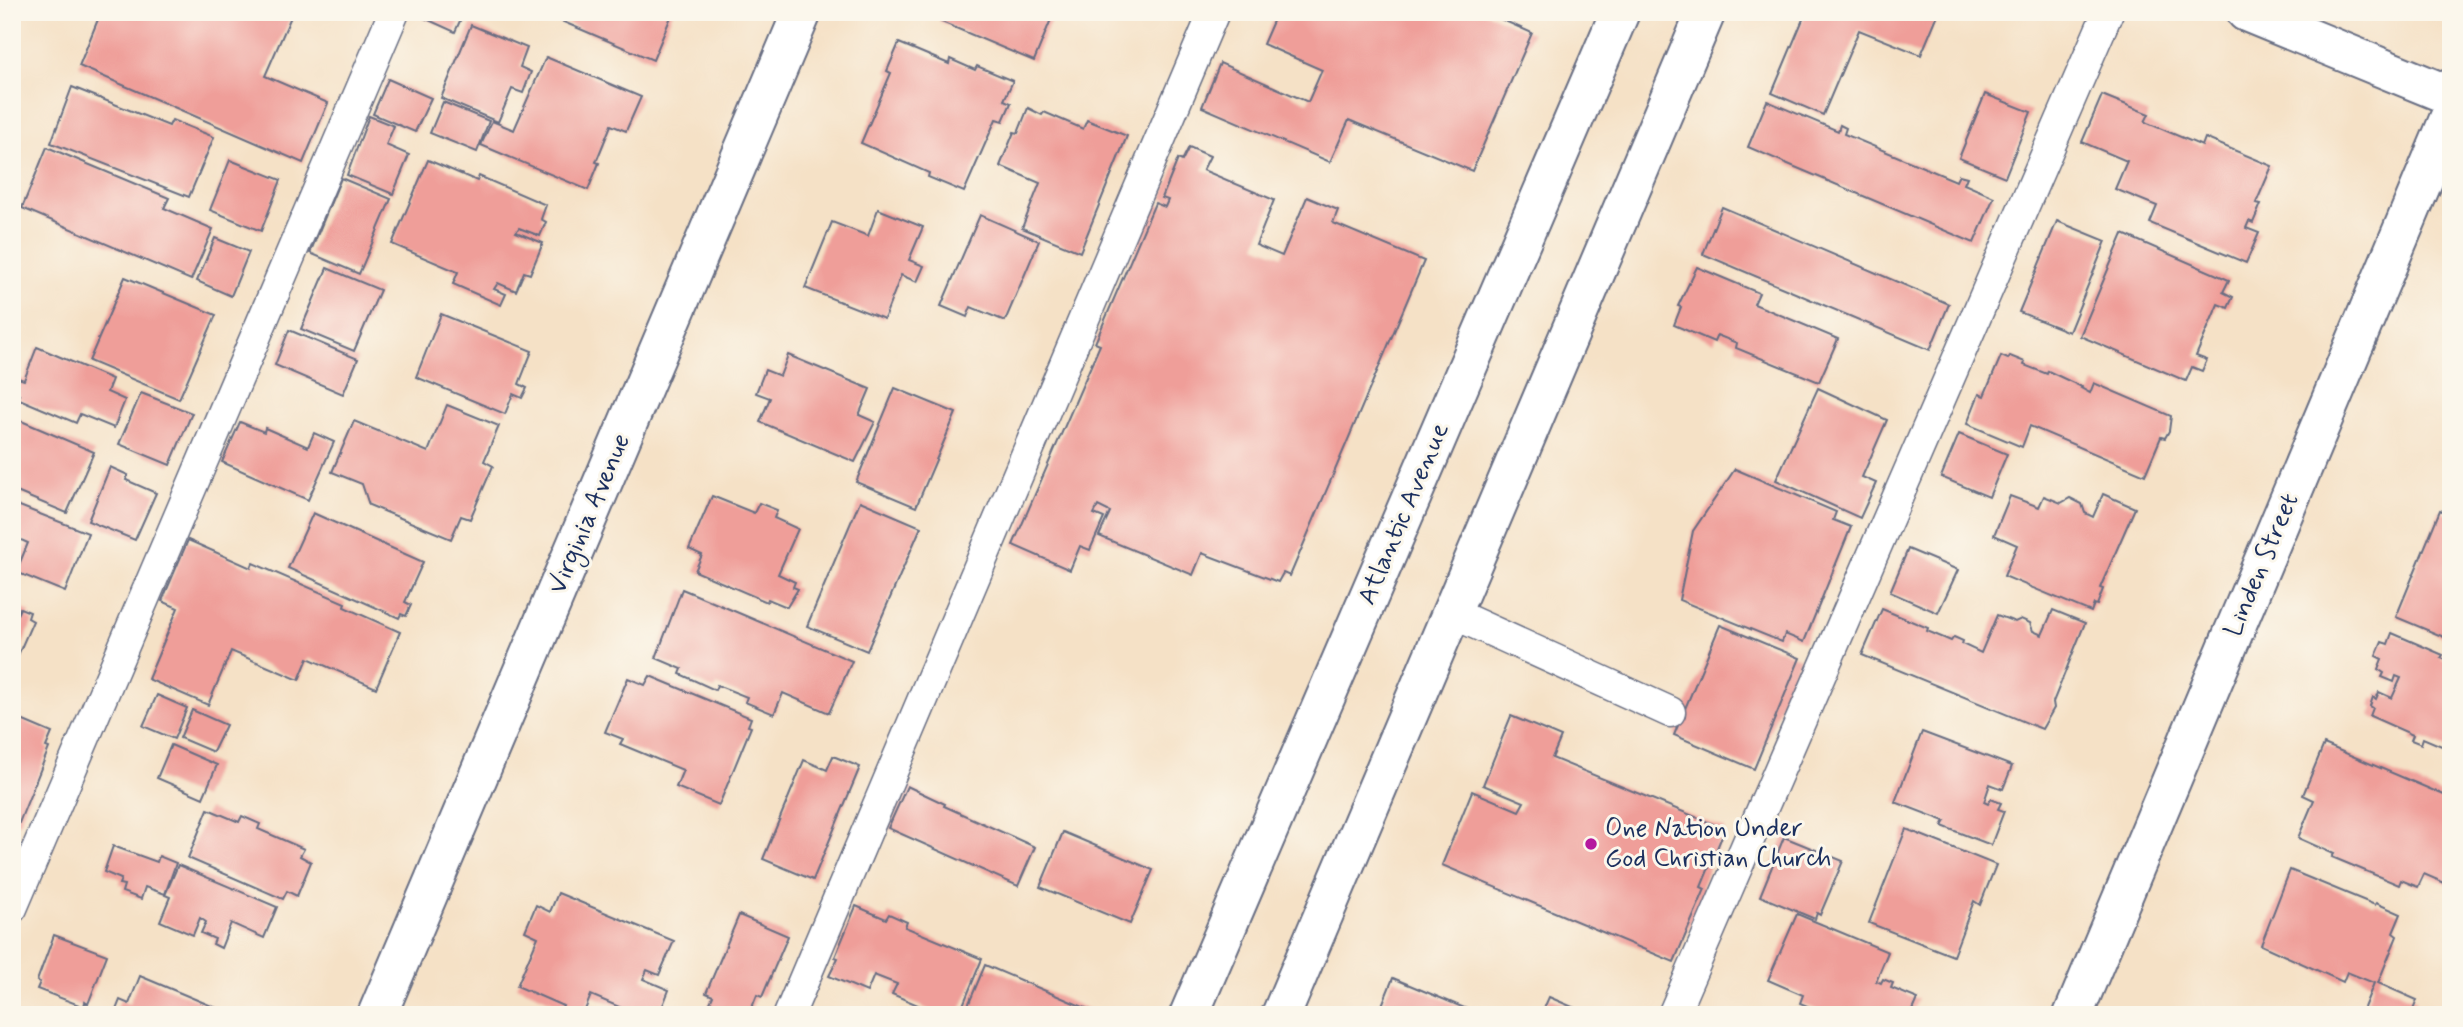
<svg xmlns="http://www.w3.org/2000/svg" width="2463" height="1027" font-family="Mynerve,sans-serif">
<rect width="100%" height="100%" fill="#fbf7ec"/>
<filter id="ink" filterUnits="userSpaceOnUse"><feTurbulence type="fractalNoise" baseFrequency=".0143" numOctaves="2"/><feDisplacementMap in="SourceGraphic" scale="14" xChannelSelector="R" yChannelSelector="G"/><feConvolveMatrix kernelMatrix="1 2 1 2 8 2 1 2 1" color-interpolation-filters="sRGB"/></filter>
<filter id="wash" filterUnits="userSpaceOnUse"><feTurbulence type="fractalNoise" baseFrequency=".00686" numOctaves="4" result="noise"/><feDisplacementMap in="SourceGraphic" scale="28" xChannelSelector="R" yChannelSelector="G"/><feGaussianBlur stdDeviation="1.57" result="paint"/><feColorMatrix in="noise" values="0 0 0 0 0 0 0 0 0 0 0 0 0 0 0 0 0 1.4 0 .05"/><feComposite in="paint" operator="in"/></filter>
<g filter="url(#wash)">
<rect width="100%" height="100%" fill="#f5e1c6"/>
<g id="blocks">
<g fill="#ef9e99">
<polygon points="101,12 192,12 199,15 200,12 293,12 265,76 328,103 303,163 79,66"/>
<polygon points="411,12 464,12 455,32"/>
<polygon points="549,12 673,12 653,60 547,15"/>
<polygon points="942,12 1054,12 1034,61 939,21"/>
<polygon points="1277,12 1485,12 1532,33 1472,171 1349,120 1330,162 1202,107 1220,63 1308,102 1322,70 1263,44"/>
<polygon points="1806,12 1939,12 1921,55 1859,30 1823,115 1772,93"/>
<polygon points="471,25 527,48 520,67 531,72 523,93 512,89 498,122 441,98"/>
<polygon points="899,43 949,64 950,59 975,70 977,66 1013,81 1004,100 1011,103 1003,121 996,119 964,192 928,177 929,173 861,143 891,73 887,71"/>
<polygon points="546,57 641,97 626,131 611,125 596,162 599,163 588,190 481,145 492,121 514,130"/>
<polygon points="388,79 431,98 415,132 373,114"/>
<polygon points="72,87 169,126 172,120 214,137 189,197 51,143"/>
<polygon points="1985,94 2031,112 2005,177 1959,158"/>
<polygon points="2102,95 2149,114 2145,122 2202,146 2205,138 2272,166 2256,203 2261,204 2253,223 2249,221 2246,228 2259,233 2246,263 2150,223 2157,206 2115,189 2127,161 2082,142"/>
<polygon points="1767,101 1838,131 1840,125 1846,128 1844,134 1956,181 1959,175 1967,177 1964,184 1994,197 1974,243 1748,147"/>
<polygon points="443,102 489,121 477,152 430,133"/>
<polygon points="1028,108 1042,115 1044,112 1083,129 1087,120 1127,136 1080,252 1022,228 1040,183 1000,166 1014,132 1018,133"/>
<polygon points="369,116 394,126 386,145 409,155 393,194 347,175"/>
<polygon points="47,147 169,198 164,208 213,229 191,280 22,208"/>
<polygon points="1189,147 1210,156 1203,170 1274,200 1256,245 1282,256 1307,197 1338,210 1333,223 1424,261 1290,576 1283,573 1278,582 1202,553 1193,575 1099,536 1110,512 1098,506 1094,514 1104,518 1090,550 1080,546 1070,570 1013,545 1100,345 1095,343 1155,203 1165,207 1168,200 1162,198 1178,159 1182,161"/>
<polygon points="230,160 281,180 261,231 210,210"/>
<polygon points="428,160 477,181 479,176 546,205 541,219 546,222 540,236 519,228 516,232 543,243 530,274 524,272 516,291 498,283 494,289 506,294 501,305 453,284 458,272 392,244"/>
<polygon points="341,178 391,199 359,274 310,253"/>
<polygon points="1722,207 1949,304 1930,350 1703,254"/>
<polygon points="878,209 923,227 909,260 924,266 917,282 901,275 884,319 805,288 832,222 868,236"/>
<polygon points="980,215 1039,241 1005,321 971,307 967,317 941,306"/>
<polygon points="2057,221 2106,241 2069,332 2019,312"/>
<polygon points="2123,234 2229,280 2223,292 2233,297 2228,308 2218,304 2196,356 2207,360 2202,371 2192,367 2186,381 2080,336"/>
<polygon points="215,238 249,252 231,296 197,281"/>
<polygon points="1697,267 1759,293 1754,304 1838,339 1819,382 1736,348 1737,343 1717,335 1714,342 1674,325 1681,307 1678,306"/>
<polygon points="327,268 380,290 354,351 301,329"/>
<polygon points="125,277 216,315 179,399 89,361"/>
<polygon points="441,314 532,351 519,384 527,388 522,398 513,394 505,414 416,377"/>
<polygon points="289,330 358,359 343,394 275,365"/>
<polygon points="37,347 112,379 107,392 125,400 114,428 80,414 76,423 17,398 19,395 12,392 12,382 15,377 24,380"/>
<polygon points="788,355 870,389 859,415 875,422 855,462 760,422 770,398 756,393 765,370 780,376"/>
<polygon points="2001,356 2008,359 2010,356 2025,362 2024,365 2047,374 2048,371 2082,387 2081,388 2090,393 2094,383 2171,416 2169,431 2165,438 2161,437 2145,475 2030,426 2022,447 1967,424 1979,394 1984,396"/>
<polygon points="895,388 956,413 916,507 856,482"/>
<polygon points="1818,388 1887,420 1862,477 1876,483 1860,518 1776,480"/>
<polygon points="141,393 192,413 170,465 119,444"/>
<polygon points="447,405 499,426 484,461 493,466 470,519 461,516 451,539 369,505 362,484 332,472 354,421 428,452"/>
<polygon points="12,417 94,452 67,513 12,490"/>
<polygon points="240,422 264,432 265,428 308,447 314,433 334,442 308,500 222,462"/>
<polygon points="1959,434 2007,454 1989,497 1941,477"/>
<polygon points="110,467 128,475 126,480 156,493 135,540 88,521"/>
<polygon points="1735,469 1836,512 1833,520 1851,527 1804,642 1785,634 1782,642 1679,600 1693,531"/>
<polygon points="2103,494 2135,508 2100,588 2103,589 2097,605 2094,604 2091,612 2004,576 2017,545 1994,535 2010,496 2039,507 2044,496 2061,503 2070,498 2082,504 2085,513 2093,517"/>
<polygon points="712,496 754,513 759,503 777,510 774,518 798,529 778,574 795,582 793,587 798,589 787,607 768,599 767,602 695,571 702,555 689,549"/>
<polygon points="860,501 921,527 867,651 807,626"/>
<polygon points="12,503 88,533 65,592 16,572 28,543 12,536"/>
<polygon points="2440,510 2451,515 2451,640 2396,617"/>
<polygon points="313,513 423,562 405,602 411,605 406,616 401,614 399,618 288,568"/>
<polygon points="188,540 251,568 253,563 345,603 344,607 400,632 376,688 308,658 299,680 231,651 208,705 148,679 178,608 162,601"/>
<polygon points="1908,549 1958,570 1938,613 1890,592"/>
<polygon points="682,589 852,661 829,713 783,693 774,714 745,702 747,697 717,685 715,690 680,674 682,669 656,658"/>
<polygon points="20,608 30,612 28,618 33,621 15,662 12,661 12,613 17,615"/>
<polygon points="1882,609 1928,628 1927,631 1951,641 1954,637 1963,641 1962,644 1981,653 1997,615 2015,622 2021,619 2030,623 2033,631 2042,635 2053,610 2085,623 2053,702 2054,708 2042,729 1862,655"/>
<polygon points="1720,625 1800,658 1754,769 1674,735"/>
<polygon points="2392,633 2443,655 2441,658 2451,662 2451,750 2423,738 2421,744 2411,740 2413,735 2370,716 2373,708 2370,706 2373,697 2376,699 2379,692 2392,698 2401,678 2396,676 2394,682 2382,677 2384,673 2378,669 2382,659 2376,656 2382,642 2388,644"/>
<polygon points="650,676 751,718 748,726 751,727 719,805 676,787 683,770 620,744 623,739 605,732 628,678 645,685"/>
<polygon points="157,695 187,708 174,739 143,726"/>
<polygon points="192,710 226,725 213,752 180,738"/>
<polygon points="12,716 52,733 46,747 49,748 19,823 12,820"/>
<polygon points="1511,716 1561,737 1552,758 1725,829 1701,887 1705,889 1674,962 1442,865 1472,791 1519,811 1524,802 1483,785"/>
<polygon points="1922,732 2012,766 2003,789 1990,784 1984,802 1988,804 1991,799 2001,803 1998,809 2004,811 1991,845 1942,826 1945,821 1895,802"/>
<polygon points="2324,744 2451,798 2449,885 2424,874 2418,887 2401,880 2399,885 2332,857 2334,854 2298,838 2314,800 2303,795"/>
<polygon points="171,745 217,765 203,798 157,778"/>
<polygon points="833,756 860,767 813,880 763,859 804,760 827,770"/>
<polygon points="907,786 945,804 944,806 1035,847 1018,886 888,828"/>
<polygon points="208,809 239,822 242,816 260,824 258,829 304,849 300,856 311,862 297,896 287,891 283,899 188,858"/>
<polygon points="1906,829 1996,865 1980,905 1974,901 1953,956 1869,923"/>
<polygon points="1063,832 1153,870 1130,924 1040,887"/>
<polygon points="1784,837 1843,861 1820,915 1817,913 1815,919 1760,896"/>
<polygon points="113,846 157,862 159,856 176,863 165,894 145,887 141,899 122,892 124,885 119,884 121,879 104,872"/>
<polygon points="178,865 277,907 264,938 231,923 221,948 213,944 215,939 201,933 206,922 200,918 193,935 160,921 170,897 165,895"/>
<polygon points="2290,870 2375,905 2376,903 2401,914 2393,933 2397,936 2378,983 2417,1000 2411,1015 2361,1015 2374,983 2347,972 2343,982 2261,945"/>
<polygon points="558,893 674,941 659,975 647,970 643,979 669,990 659,1015 638,1015 591,995 583,1015 577,1015 562,1008 563,1006 517,986 538,937 525,931 536,905 550,912"/>
<polygon points="856,906 886,919 889,914 907,922 905,927 982,959 959,1015 941,1015 892,994 897,984 874,975 867,992 829,976 838,958 835,957"/>
<polygon points="1797,914 1888,952 1876,981 1881,983 1883,979 1893,983 1891,988 1918,999 1911,1015 1823,1015 1824,1013 1800,1003 1803,995 1768,980"/>
<polygon points="739,915 788,936 762,997 757,995 749,1015 692,1015 695,1007 706,1012 713,996 706,993"/>
<polygon points="54,935 107,955 88,1004 85,1002 84,1007 37,989 40,982 37,981"/>
<polygon points="985,965 1102,1015 964,1015"/>
<polygon points="140,976 233,1015 114,1015 120,1000 129,1004"/>
<polygon points="1393,978 1481,1015 1378,1015"/>
<polygon points="1549,997 1591,1015 1541,1015"/>
</g>
</g>
</g>
<g filter="url(#ink)">
<use href="#blocks" fill-opacity="0" stroke="#676d82" stroke-width="2"/>
<g fill="none" stroke-linecap="round" stroke-linejoin="round">
<defs>
<g id="lane">
<polyline points="1452,613 1670,712"/>
<polyline points="12,908 394,12"/>
<polyline points="789,1015 1214,12"/>
<polyline points="1673,1015 2108,12"/>
</g>
<g id="street">
<polyline points="377,1015 802,12"/>
<polyline points="2073,1015 2451,114"/>
</g>
<polyline id="secondary" points="2246,12 2451,96"/>
<g id="primary">
<polyline points="1189,1015 1620,12"/>
<polyline points="1281,1015 1706,12"/>
</g>
</defs>
<use href="#lane" stroke="#676d82" stroke-width="33"/>
<use href="#street" stroke="#676d82" stroke-width="42"/>
<use href="#secondary" stroke="#676d82" stroke-width="42"/>
<use href="#primary" stroke="#676d82" stroke-width="42"/>
<use href="#lane" stroke="#fff" stroke-width="30"/>
<use href="#street" stroke="#fff" stroke-width="38"/>
<use href="#secondary" stroke="#fff" stroke-width="38"/>
<use href="#primary" stroke="#fff" stroke-width="38"/>
</g>
</g>
<circle fill="#b5179e" stroke="#fbf7ec" stroke-width="2.5" cx="1591" cy="844" r="7"/>
<g text-anchor="middle" dominant-baseline="central" stroke-width="6" stroke-linejoin="round" paint-order="stroke">
<g font-size="26" fill="#1b2f5e" stroke="#fbf7ec">
<text transform="translate(590 514) rotate(-67)">Virginia Avenue</text>
<text transform="translate(1404 514) rotate(-67)">Atlantic Avenue</text>
<text transform="translate(2262 565) rotate(-67)">Linden Street</text>
</g>
<g font-size="26" fill="#1b2f5e" stroke="#fbf7ec" text-anchor="start">
<text x="1605" y="829">One Nation Under<tspan x="1605" dy="30">God Christian Church</tspan></text>
</g>
</g>
<rect width="2463" height="1027" fill="none" stroke="#fbf7ec" stroke-width="42"/>
</svg>
